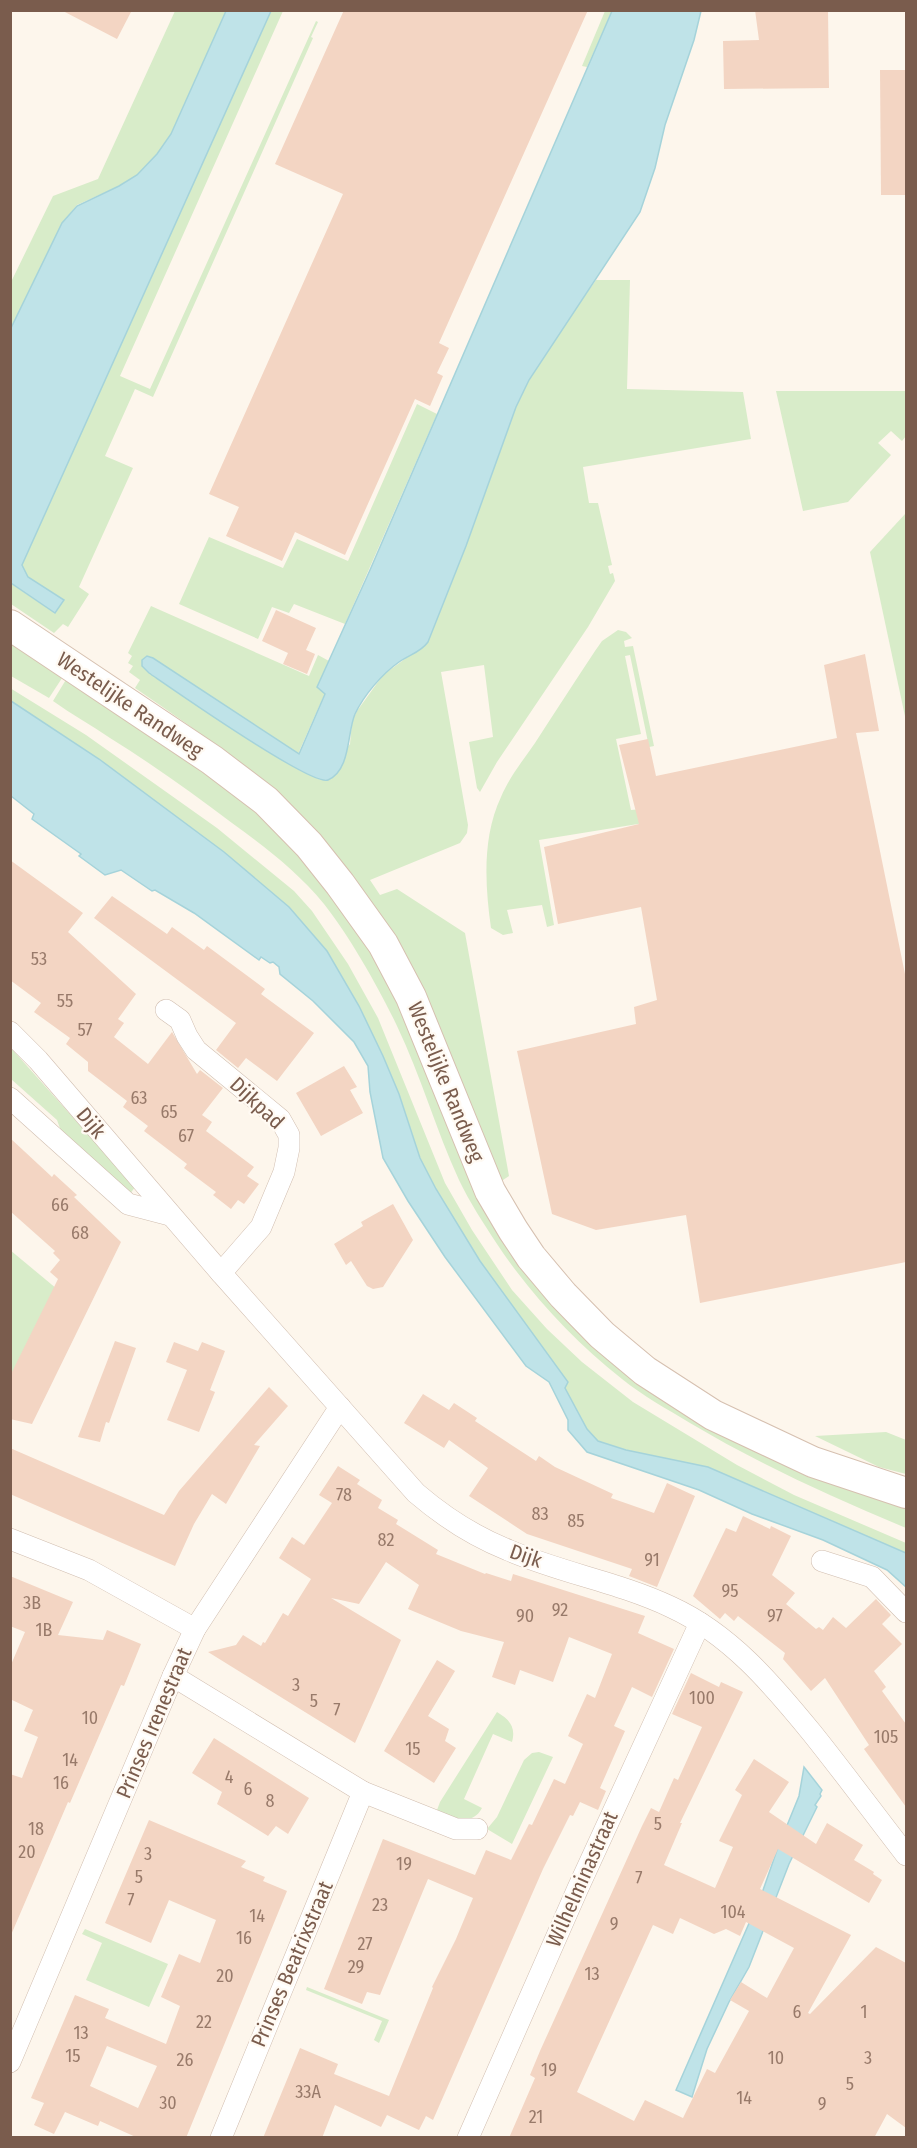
<svg xmlns="http://www.w3.org/2000/svg" width="917" height="2148" font-family="'Fira Sans Condensed',sans-serif">
<rect width="100%" height="100%" fill="#fdf6ec"/>
<g fill="#d8ecc9">
<polygon points="175,11 226,11 171,134 157,154 137,175 119,186 77,205 62,223 11,328 11,282 53,196 98,179"/>
<polygon points="271,11 283,11 120,376 150,389 316,21 318,22 311,37 313,38 153,397 135,389 105,456 133,468 79,587 89,594 68,627 63,624 54,633 11,604 10,583 55,613 64,600 28,577 22,565"/>
<polygon points="605,11 612,11 587,67 582,66"/>
<path d="M596,280H630L627,389L743,392L751,439L583,467L589,503H598L612,565L608,566L610,574L613,573L615,581L588,627L497,762L480,792L477,788L469,742L493,737L484,665L441,672L468,825L467,833L460,843L370,880L380,895L397,889L465,933L509,1176L500,1182C473,1123 446,1063 420,1003C407,975 396,943 380,916C324,821 225,749 135,688L140,680L129,672L133,666L128,663L132,656L128,653L151,606L309,676L318,655L329,661L317,687L325,693L298,754L153,658L229,727L299,770L321,780L350,744L352,721L357,711L383,675L428,642L466,546L516,407L529,380L551,344Z"/>
<polygon points="776,391 906,391 906,436 902,441 891,431 878,443 891,455 848,502 803,511"/>
<polygon points="417,404 437,414 345,624 294,604 289,613 272,607 258,639 179,604 209,537 283,568 297,539 348,561"/>
<polygon points="906,513 906,721 870,552"/>
<path d="M618,630L626,632L632,638L624,641L625,647L633,646L654,746L649,747L630,655L625,656L641,734L616,739L631,810L642,809L644,823L539,840L554,925L547,927L542,905L507,910L513,933L503,935L491,928C485,886 482,837 501,797C509,778 523,760 535,743C555,712 575,681 595,651L602,641Z"/>
<polygon points="11,640 64,675 49,698 11,676"/>
<path d="M67,678L249,803L302,853L373,952L528,1271L816,1477L906,1508V1528C832,1497 759,1464 690,1423C667,1409 643,1396 622,1379C574,1341 531,1295 497,1244C484,1224 470,1203 459,1180C436,1130 421,1076 397,1026C379,988 350,937 324,904C298,872 265,847 232,823C192,793 152,764 110,738C91,725 71,714 53,701Z"/>
<polygon points="10,688 86,735 217,828 294,891 312,911 348,964 378,1018 445,1183 472,1230 512,1290 547,1329 582,1362 633,1402 737,1465 794,1495 906,1543 906,1553 708,1467 626,1450 598,1441 587,1429 565,1388 567,1381 480,1261 436,1189 420,1158 399,1094 383,1056 359,1006 327,951 289,907 224,852 99,759 11,701"/>
<polygon points="11,1048 135,1187 130,1194 62,1134 57,1120 11,1079"/>
<polygon points="10,1250 57,1289 11,1382"/>
<polygon points="886,1432 906,1440 906,1474 879,1467 815,1436"/>
<path d="M497,1712C510,1720 516,1727 512,1742L493,1734L464,1799L482,1808C472,1827 453,1817 437,1810L440,1802Z"/>
<polygon points="539,1752 553,1757 512,1844 487,1829 497,1817 524,1760 532,1753"/>
<polygon points="85,1929 168,1964 149,2007 86,1980 102,1943 82,1934"/>
<polygon points="307,1987 389,2020 379,2043 374,2040 382,2021 306,1990"/>
</g>
<g fill="#bfe3e8" stroke="#a5d3da" stroke-width="1.5">
<polygon points="226,11 271,11 22,565 28,577 64,600 55,613 11,583 11,328 62,223 77,206 119,186 137,175 157,154 171,134"/>
<path d="M612,11H701L694,40L665,125L655,168L640,212L529,380L516,407L466,546L428,642C420,653 410,654 399,662C382,674 364,695 355,714C347,732 351,770 328,780C312,787 171,688 149,673L142,666V660L147,656L153,658L299,754L325,694L317,687L370,570Z"/>
<polygon points="11,701 99,759 224,852 289,907 327,951 359,1006 383,1056 399,1094 420,1158 436,1189 480,1261 568,1382 565,1388 587,1429 598,1441 626,1450 708,1467 906,1553 906,1587 887,1570 823,1540 752,1514 699,1490 587,1452 568,1430 568,1420 549,1382 526,1366 445,1257 408,1201 383,1158 370,1092 368,1066 354,1042 313,1001 280,974 279,967 273,962 270,963 261,957 259,960 194,913 155,890 152,891 121,870 105,875 79,856 81,854 32,819 34,814 11,796"/>
<polygon points="804,1767 822,1790 820,1794 821,1796 815,1805 817,1807 789,1864 749,1967 729,2002 707,2049 692,2097 676,2090 761,1896 777,1850 799,1796"/>
</g>
<g fill="#f3d5c3" fill-rule="evenodd">
<polygon points="61,10 132,10 117,39"/>
<polygon points="344,10 588,10 439,343 449,348 437,373 443,376 430,406 415,399 345,555 295,532 282,561 226,536 239,507 209,494 343,194 275,164"/>
<polygon points="755,10 828,10 829,88 724,89 723,41 759,40"/>
<polygon points="880,70 906,70 906,195 881,195"/>
<polygon points="276,610 316,628 306,650 315,654 307,674 283,664 288,653 262,641"/>
<polygon points="865,654 879,731 856,733 906,979 906,1262 700,1303 686,1215 596,1230 552,1214 517,1051 636,1024 634,1007 657,1000 641,907 558,924 544,847 639,824 619,745 648,739 656,776 837,738 824,665"/>
<polygon points="10,860 83,913 68,932 136,994 118,1019 124,1023 114,1037 148,1064 172,1032 197,1074 200,1070 223,1088 202,1115 212,1122 206,1131 254,1167 247,1176 259,1184 244,1204 238,1200 231,1209 213,1195 216,1192 184,1168 187,1164 144,1131 148,1126 123,1107 127,1101 88,1071 88,1062 66,1044 70,1038 34,1012 41,1003 10,980"/>
<polygon points="112,896 167,934 172,927 204,950 207,946 265,989 261,994 314,1033 277,1081 246,1058 238,1068 216,1050 236,1023 94,918"/>
<polygon points="344,1066 357,1087 350,1090 363,1113 321,1136 296,1093"/>
<polygon points="10,1138 52,1177 54,1174 77,1195 74,1197 121,1242 32,1424 10,1419 10,1376 58,1279 50,1272 60,1260 53,1253 55,1251 10,1211"/>
<polygon points="393,1204 413,1240 383,1287 373,1289 367,1286 351,1261 346,1265 334,1244 363,1226 361,1222"/>
<polygon points="115,1341 136,1348 109,1423 106,1422 100,1442 78,1437"/>
<polygon points="174,1342 198,1351 202,1342 225,1351 210,1390 215,1392 199,1432 167,1420 187,1370 166,1362"/>
<polygon points="269,1387 288,1406 254,1445 260,1446 226,1504 212,1494 194,1524 175,1566 10,1494 10,1448 164,1515 179,1491"/>
<polygon points="423,1394 449,1410 454,1403 477,1418 475,1421 536,1461 539,1456 555,1467 613,1494 611,1498 654,1513 667,1483 695,1496 657,1587 629,1576 632,1569 527,1534 469,1496 488,1468 449,1440 444,1448 404,1423"/>
<polygon points="338,1466 360,1480 357,1484 382,1500 378,1508 398,1520 396,1524 438,1550 436,1554 485,1574 486,1573 511,1581 513,1574 645,1616 638,1633 674,1649 652,1697 632,1687 614,1726 625,1731 600,1788 606,1791 598,1810 580,1802 573,1816 570,1815 543,1869 433,2120 426,2116 419,2130 387,2115 381,2127 335,2105 322,2138 263,2138 300,2048 338,2064 334,2074 389,2096 433,1988 432,1987 456,1939 473,1898 428,1879 380,1995 367,1992 362,2004 324,1989 383,1839 475,1875 486,1850 511,1860 529,1824 532,1825 554,1779 565,1784 583,1744 568,1736 587,1694 595,1698 612,1654 569,1637 553,1682 520,1670 515,1685 492,1677 504,1642 461,1631 408,1609 419,1585 386,1562 359,1604 331,1598 401,1640 355,1743 208,1652 236,1645 243,1635 261,1646 263,1642 265,1643 283,1613 288,1616 311,1579 279,1558 292,1537 304,1545 332,1503 319,1495"/>
<polygon points="743,1516 770,1529 771,1526 791,1536 772,1575 795,1593 786,1604 816,1629 819,1627 823,1630 833,1617 846,1628 876,1599 891,1615 882,1624 902,1644 874,1671 886,1687 882,1691 906,1724 906,1807 864,1749 869,1745 825,1678 811,1691 783,1659 785,1653 738,1616 734,1621 725,1613 720,1619 693,1596 726,1528 736,1532"/>
<polygon points="10,1576 73,1602 58,1635 103,1640 107,1630 141,1644 124,1686 121,1685 70,1803 68,1802 11,1935 10,1774 22,1778 38,1737 24,1731 33,1710 10,1699 10,1667 25,1632 10,1626"/>
<polygon points="437,1660 455,1671 428,1716 449,1729 445,1741 456,1748 434,1783 384,1751"/>
<path d="M691,1673L719,1687L721,1682L743,1692L680,1823H682L664,1865L715,1888L733,1847L719,1841L742,1795L735,1790L754,1759L789,1782L769,1812L816,1844L827,1823L863,1845L854,1860L874,1872L873,1874L882,1880L869,1903L778,1849L760,1889L851,1935L808,2013L810,2014L876,1947L906,1963V2128L887,2114L874,2138H509L535,2078L530,2075L540,2051L642,1826L651,1808L659,1812L674,1778L678,1780L702,1727L672,1714ZM680,1918L714,1934L726,1929L740,1936L746,1922L794,1948L767,1998L741,1982L730,2000L749,2011L715,2073L707,2069L683,2118L645,2100L634,2121L577,2092L653,1925L673,1934Z"/>
<polygon points="214,1738 309,1798 288,1834 276,1826 268,1836 217,1804 222,1792 192,1773"/>
<path d="M149,1820L246,1861L241,1867L265,1877L263,1881L287,1891L186,2138H138L100,2121L98,2126L65,2112L54,2134L34,2125L44,2103L31,2098L75,1995L109,2009L105,2018L166,2044L180,2006L161,1997L179,1954L200,1963L216,1920L169,1900L151,1943L105,1923ZM107,2046L157,2066L138,2108L90,2086Z"/>
</g>
<g fill="none" stroke-linecap="round" stroke-linejoin="round">
<defs>
<g id="street">
<polyline points="166,1010 180,1020 187,1036 196,1050 280,1119 289,1135 289,1148 284,1172 261,1227 221,1273"/>
<path d="M10,1032L38,1060L221,1273L416,1493C444,1517 473,1536 508,1550C561,1573 618,1582 671,1607C730,1634 772,1684 812,1733C844,1773 875,1815 906,1855"/>
<polyline points="10,1098 128,1204 170,1215"/>
<polyline points="10,1539 89,1570 195,1629"/>
<polyline points="822,1561 872,1577 906,1612"/>
<polyline points="173,1676 363,1792 456,1829 477,1829"/>
<polyline points="10,2062 173,1676 195,1629 340,1407"/>
<polyline points="221,2138 363,1792"/>
<polyline points="468,2138 578,1888 700,1623"/>
</g>
<polyline id="secondary" points="10,625 212,760 266,801 309,845 340,884 383,944 411,997 490,1191 513,1230 531,1257 563,1295 602,1335 645,1371 713,1415 813,1462 906,1493"/>
</defs>
<use href="#street" stroke="#d1beb0" stroke-width="22"/>
<use href="#secondary" stroke="#d6c0b0" stroke-width="32"/>
<use href="#street" stroke="#fff" stroke-width="21"/>
<use href="#secondary" stroke="#fff" stroke-width="30"/>
</g>
<g text-anchor="middle" dominant-baseline="central" stroke-width="4.5" stroke-linejoin="round" paint-order="stroke">
<g font-size="18" fill="#987a6a">
<text x="39" y="959">53</text>
<text x="65" y="1001">55</text>
<text x="85" y="1030">57</text>
<text x="139" y="1098">63</text>
<text x="169" y="1112">65</text>
<text x="186" y="1136">67</text>
<text x="60" y="1205">66</text>
<text x="80" y="1233">68</text>
<text x="344" y="1495">78</text>
<text x="540" y="1514">83</text>
<text x="576" y="1521">85</text>
<text x="386" y="1540">82</text>
<text x="652" y="1560">91</text>
<text x="730" y="1591">95</text>
<text x="32" y="1603">3B</text>
<text x="560" y="1610">92</text>
<text x="525" y="1616">90</text>
<text x="775" y="1616">97</text>
<text x="44" y="1630">1B</text>
<text x="296" y="1685">3</text>
<text x="702" y="1698">100</text>
<text x="314" y="1701">5</text>
<text x="337" y="1710">7</text>
<text x="90" y="1718">10</text>
<text x="886" y="1737">105</text>
<text x="413" y="1749">15</text>
<text x="70" y="1760">14</text>
<text x="229" y="1777">4</text>
<text x="61" y="1783">16</text>
<text x="248" y="1789">6</text>
<text x="270" y="1801">8</text>
<text x="658" y="1824">5</text>
<text x="36" y="1829">18</text>
<text x="27" y="1852">20</text>
<text x="148" y="1854">3</text>
<text x="404" y="1864">19</text>
<text x="139" y="1877">5</text>
<text x="639" y="1878">7</text>
<text x="131" y="1900">7</text>
<text x="380" y="1905">23</text>
<text x="733" y="1912">104</text>
<text x="257" y="1916">14</text>
<text x="614" y="1924">9</text>
<text x="244" y="1938">16</text>
<text x="365" y="1944">27</text>
<text x="356" y="1967">29</text>
<text x="592" y="1974">13</text>
<text x="225" y="1976">20</text>
<text x="797" y="2012">6</text>
<text x="864" y="2012">1</text>
<text x="204" y="2022">22</text>
<text x="81" y="2033">13</text>
<text x="73" y="2056">15</text>
<text x="776" y="2058">10</text>
<text x="868" y="2058">3</text>
<text x="185" y="2060">26</text>
<text x="549" y="2070">19</text>
<text x="850" y="2084">5</text>
<text x="308" y="2092">33A</text>
<text x="744" y="2098">14</text>
<text x="168" y="2103">30</text>
<text x="822" y="2104">9</text>
<text x="536" y="2117">21</text>
</g>
<g font-size="21" fill="#7a5c4d" stroke="#fffaf3">
<text transform="translate(130 705) rotate(34)">Westelijke Randweg</text>
<text transform="translate(446 1082) rotate(68)">Westelijke Randweg</text>
<text transform="translate(257 1103) rotate(43)">Dijkpad</text>
<text transform="translate(91 1123) rotate(50)">Dijk</text>
<text transform="translate(526 1556) rotate(19)">Dijk</text>
<text transform="translate(154 1723) rotate(-67)">Prinses Irenestraat</text>
<text transform="translate(582 1879) rotate(-66)">Wilhelminastraat</text>
<text transform="translate(292 1964) rotate(-67)">Prinses Beatrixstraat</text>
</g>
</g>
<rect width="917" height="2148" fill="none" stroke="#7a5c4d" stroke-width="24"/>
</svg>
